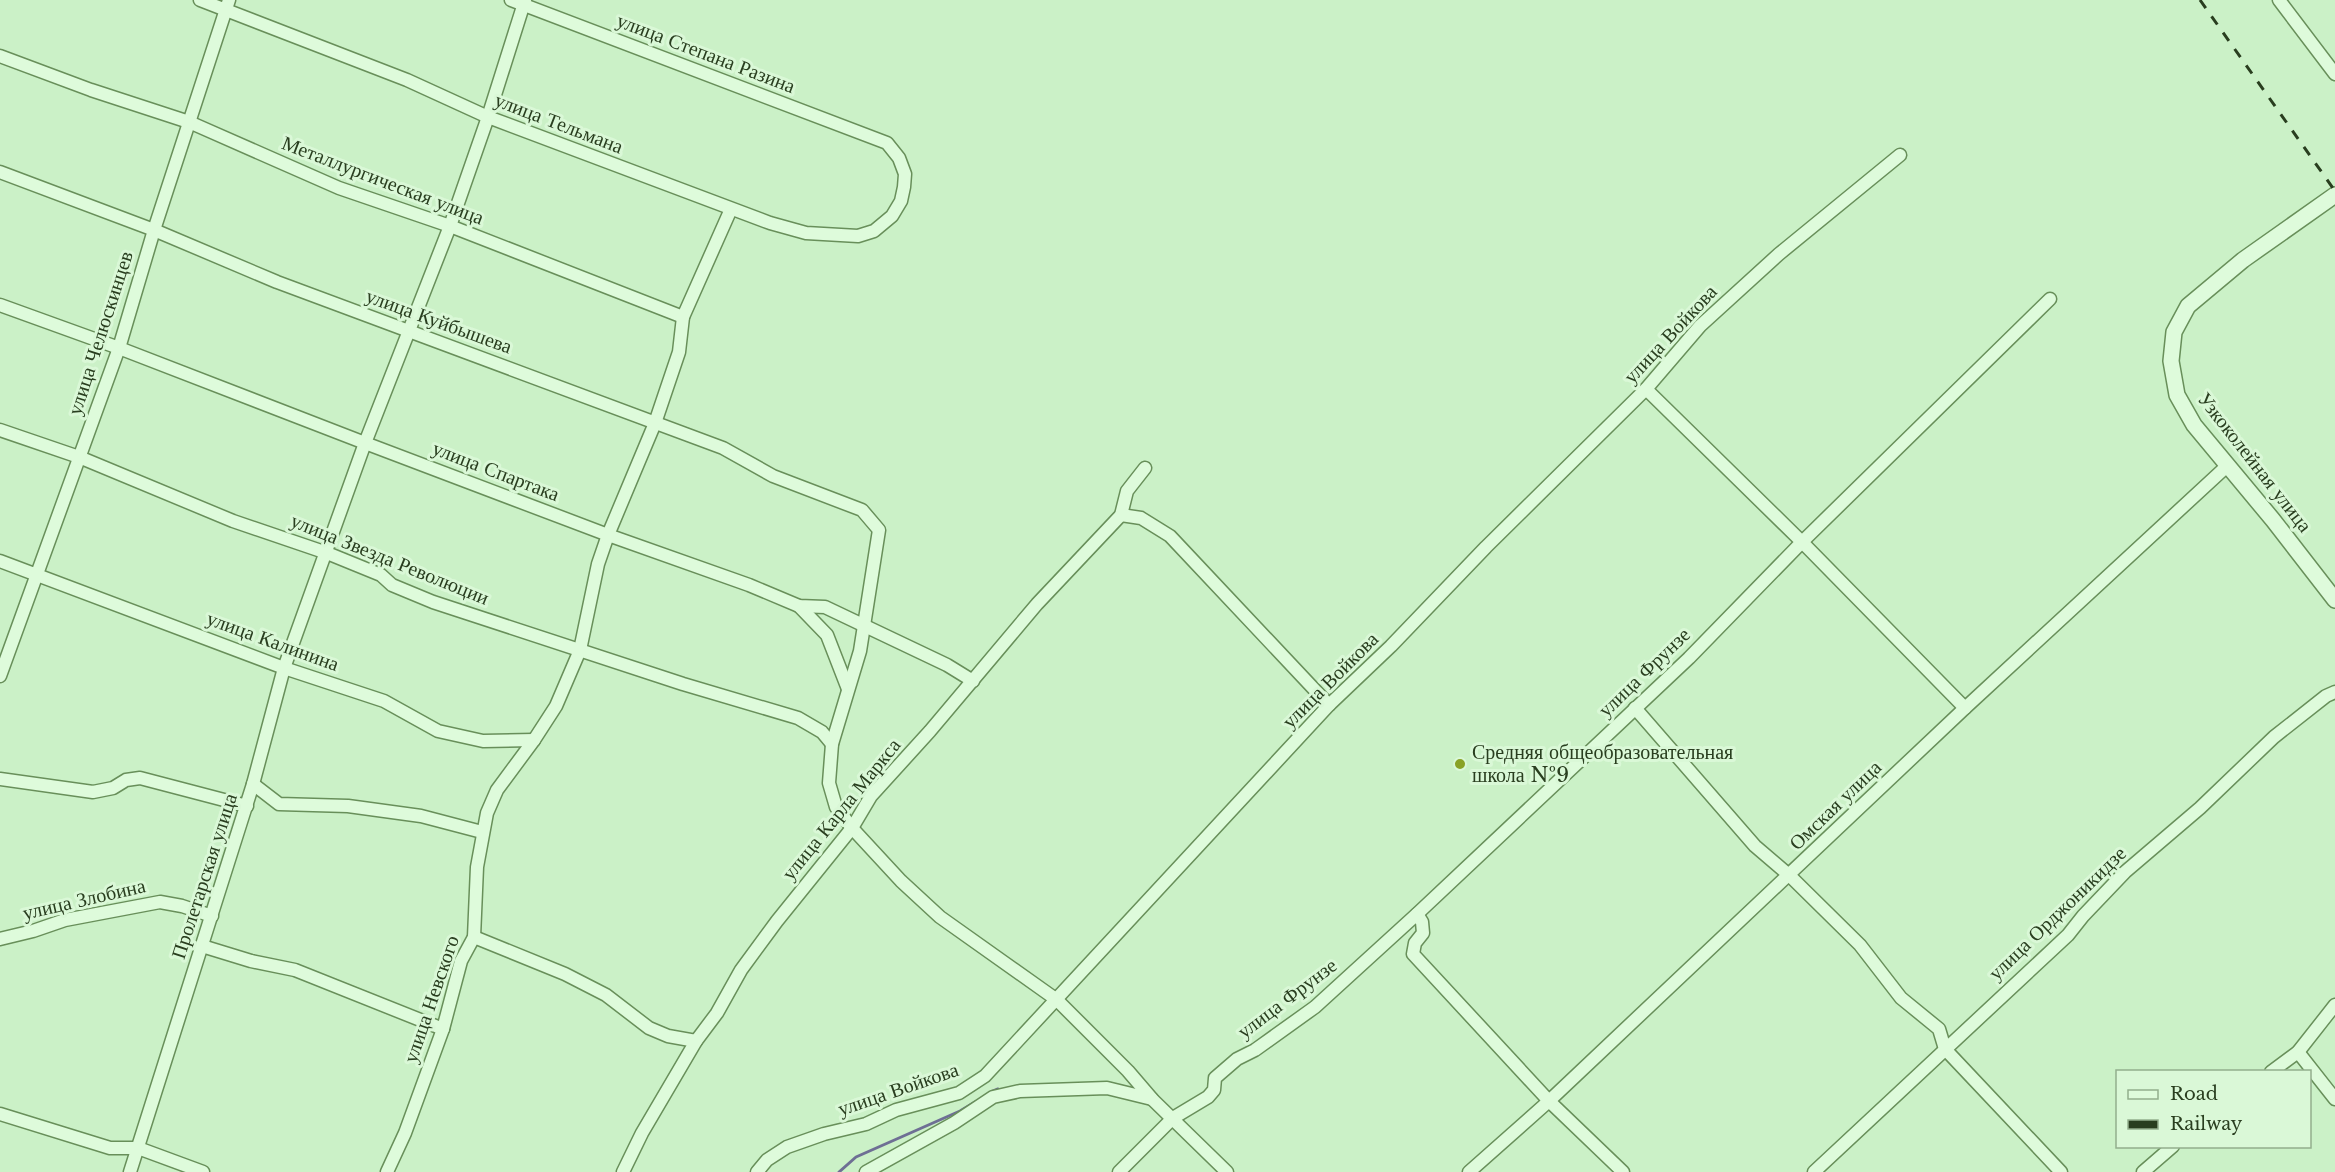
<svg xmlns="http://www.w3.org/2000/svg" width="2335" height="1172" font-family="'Libre Baskerville',serif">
<rect width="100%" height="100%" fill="#cbf1c7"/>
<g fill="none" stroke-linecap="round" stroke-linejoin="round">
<g stroke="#6e6f94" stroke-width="3">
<polyline points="991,1092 998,1089"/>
<polyline points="839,1172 856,1157 960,1111 975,1102"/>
</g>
<defs>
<g id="minor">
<polyline points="200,0 407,80 488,117 770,223 806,233 858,236 874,231 892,216 901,201 904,187 905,174 899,158 887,143 511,0"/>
<polyline points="2279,0 2335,74"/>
<polyline points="0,56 91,90 189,122 339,188 450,226 683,317"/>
<polyline points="0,172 154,230 277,282 723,448 773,476 862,510 879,530 860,651 832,744 829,783 836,807 852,828 901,881 940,917 1057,1000 1128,1071 1152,1099 1227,1172"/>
<polyline points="0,305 119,348 365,443 608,535 749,585 799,606 825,607 947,665 973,681"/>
<polyline points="1646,389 1802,542 1965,708"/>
<polyline points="0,430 79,457 233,521 327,553 381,575 392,585 433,602 683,684 798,718 822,732 832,744"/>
<polyline points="1121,515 1141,518 1170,536 1329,705"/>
<polyline points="0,561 284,668 384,701 438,731 483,741 534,740"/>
<polyline points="799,606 827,635 848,689"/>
<polyline points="0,676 119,348 154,230 229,0"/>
<polyline points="1635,708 1755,846 1790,876 1860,945 1901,998 1939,1029 1945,1049 2061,1172"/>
<polyline points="0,779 93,792 113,788 126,780 140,778 247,806"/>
<polyline points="253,784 279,804 348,806 421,816 482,832"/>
<polyline points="1417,914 1422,922 1423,933 1415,943 1413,954 1549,1101 1623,1172"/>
<polyline points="474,937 565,974 606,995 649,1028 668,1036 696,1041"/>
<polyline points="0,939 33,931 65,920 160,902 182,906 212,916"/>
<polyline points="202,946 251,961 295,970 443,1029"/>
<polyline points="2298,1052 2335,1099"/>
<polyline points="2271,1072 2298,1052 2335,1005"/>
<polyline points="0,1114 110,1148 138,1148 203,1172"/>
<polyline points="130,1172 253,784 284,668 365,443 450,226 488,117 525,0"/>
<polyline points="387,1172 405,1133 443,1029 461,961 474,937 477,867 487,813 497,790 534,740 556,706 580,650 598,564 608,535 655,423 679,352 683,317 731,209"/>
<polyline points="623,1172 642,1133 696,1041 717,1013 741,970 777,921 852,828 871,796 930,731 1037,604 1121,515 1127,491 1145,468"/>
<polyline points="757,1172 767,1160 787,1147 824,1134 866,1124 896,1110 959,1093 985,1076 1329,705 1391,646 1486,547 1646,389 1700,326 1779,254 1900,155"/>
<polyline points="866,1172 954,1123 993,1097 1020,1091 1107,1088 1152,1099"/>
<polyline points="1119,1172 1173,1118 1208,1097 1214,1090 1215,1078 1237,1059 1255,1050 1315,1007 1417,914 1689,658 1802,542 2050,299"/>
<polyline points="1469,1172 1549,1101 1965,708 2227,466"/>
<polyline points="1814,1172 2068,935 2083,916 2125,872 2200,808 2274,737 2326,696 2335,692"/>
<polyline points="2143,1172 2173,1146"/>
</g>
<polyline id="tertiary" points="2335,195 2243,260 2188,306 2174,332 2171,361 2177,395 2194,425 2273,520 2335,600"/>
</defs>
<use href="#minor" stroke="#688f5a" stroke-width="15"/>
<use href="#tertiary" stroke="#688f5a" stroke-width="18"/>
<use href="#minor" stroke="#defbdb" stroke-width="12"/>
<use href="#tertiary" stroke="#defbdb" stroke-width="15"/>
<polyline stroke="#293e1f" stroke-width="3" stroke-dasharray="10 10" stroke-linecap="butt" points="2200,0 2335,191"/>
</g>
<circle fill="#89a226" stroke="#daf8d7" stroke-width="2" cx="1460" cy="764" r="6"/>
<g text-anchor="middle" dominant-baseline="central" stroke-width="6" stroke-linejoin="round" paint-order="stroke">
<g font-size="20" fill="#293e1f" stroke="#daf8d7">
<text transform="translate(706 53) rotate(21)">улица Степана Разина</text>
<text transform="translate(559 123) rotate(21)">улица Тельмана</text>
<text transform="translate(383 180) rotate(21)">Металлургическая улица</text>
<text transform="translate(439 321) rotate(20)">улица Куйбышева</text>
<text transform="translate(100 333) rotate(-72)">улица Челюскинцев</text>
<text transform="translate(1670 334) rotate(-47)">улица Войкова</text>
<text transform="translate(2255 462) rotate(52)">Узкоколейная улица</text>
<text transform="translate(496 471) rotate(21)">улица Спартака</text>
<text transform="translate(390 559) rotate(22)">улица Звезда Революции</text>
<text transform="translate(273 641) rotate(20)">улица Калинина</text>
<text transform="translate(1644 672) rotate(-44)">улица Фрунзе</text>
<text transform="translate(1330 680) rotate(-45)">улица Войкова</text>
<text transform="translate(1835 805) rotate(-44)">Омская улица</text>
<text transform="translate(841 809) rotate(-51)">улица Карла Маркса</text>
<text transform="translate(204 876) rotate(-72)">Пролетарская улица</text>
<text transform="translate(84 899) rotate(-13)">улица Злобина</text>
<text transform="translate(2057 913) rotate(-44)">улица Орджоникидзе</text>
<text transform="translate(1287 998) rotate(-37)">улица Фрунзе</text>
<text transform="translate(431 999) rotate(-71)">улица Невского</text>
<text transform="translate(898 1089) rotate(-19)">улица Войкова</text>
</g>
<g font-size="20" fill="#293e1f" stroke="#daf8d7" text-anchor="start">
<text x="1472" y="752">Средняя общеобразовательная<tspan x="1472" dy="23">школа №9</tspan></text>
</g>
</g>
<rect x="2116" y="1070" width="195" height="78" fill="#daf8d7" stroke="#93ae8d" stroke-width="1.5"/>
<rect x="2128" y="1090" width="30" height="9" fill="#defbdb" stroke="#93ae8d" stroke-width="1.5"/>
<text x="2170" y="1100" font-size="18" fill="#293e1f">Road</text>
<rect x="2128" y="1120" width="30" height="9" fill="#293e1f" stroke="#93ae8d" stroke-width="1.5"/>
<text x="2170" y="1130" font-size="18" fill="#293e1f">Railway</text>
</svg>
